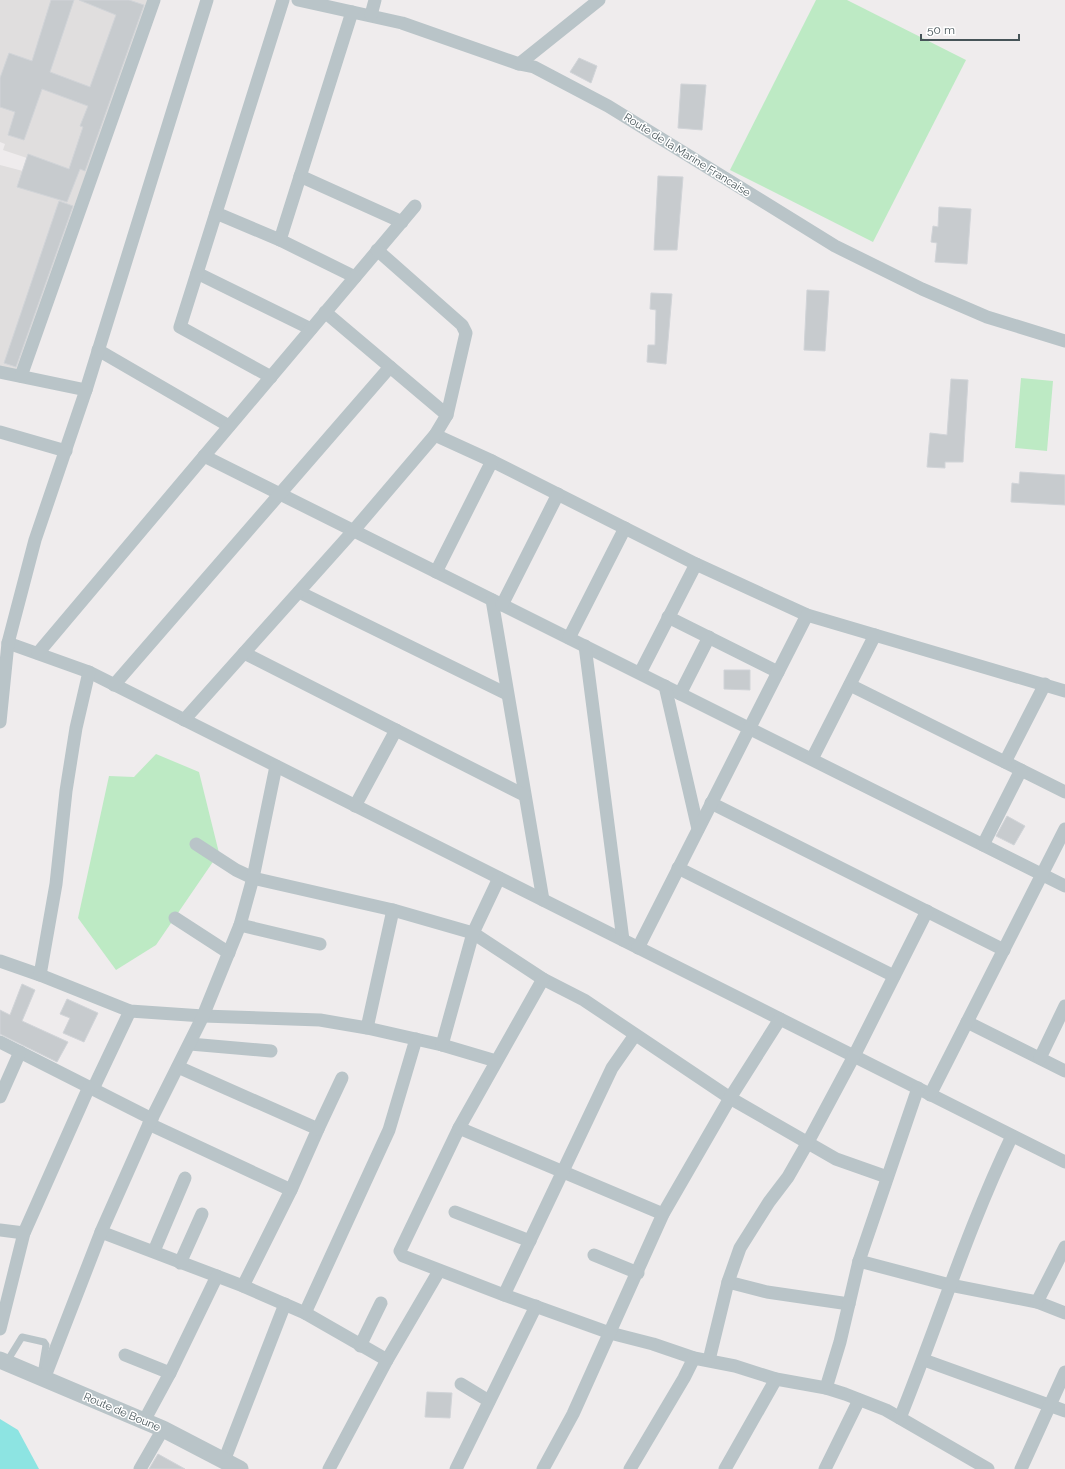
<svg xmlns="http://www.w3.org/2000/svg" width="1065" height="1469" font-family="Raleway,sans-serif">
<rect width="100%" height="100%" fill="#efeced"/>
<polygon fill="#e0dede" points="0,0 151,0 20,371 0,367 0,165 23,171 27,158 3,150 5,144 0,142"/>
<g fill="#bdeac4">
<polygon points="816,0 847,0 966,60 873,242 730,170"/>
<polygon points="1021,378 1053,381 1047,451 1015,448"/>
<polygon points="156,754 199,772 219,853 156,945 116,970 78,918 109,776 134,777"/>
</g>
<polygon fill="#8de4e2" points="0,1419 18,1430 39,1469 0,1469"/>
<g fill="#c7cbce" stroke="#d1d4d8">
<polygon points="51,0 74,0 50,72 90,87 116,15 79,0 129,0 144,5 85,171 80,169 67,202 17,187 28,154 69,169 83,127 80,126 88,106 42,89 24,140 8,135 15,112 0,107 0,78 9,53 32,61"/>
<polygon points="579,58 597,66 591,83 570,72"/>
<polygon points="681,84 706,85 702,130 678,128"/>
<polygon points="658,176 683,177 677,250 654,250"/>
<polygon points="59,201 73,206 16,367 4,363"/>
<polygon points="939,207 971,209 967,264 935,262 937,243 931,242 933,226 938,227"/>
<polygon points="807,290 829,291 825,351 804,350"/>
<polygon points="651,293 672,294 666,364 647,362 648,345 655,345 656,310 650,309"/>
<polygon points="951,379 968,380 963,462 945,462 945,468 927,467 930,433 947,435"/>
<polygon points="1020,472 1065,475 1065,505 1011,502 1012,483 1019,484"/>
<polygon points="724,670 750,670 750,690 724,689"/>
<polygon points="1007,816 1025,826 1014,845 996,836"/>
<polygon points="22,984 35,990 22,1021 68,1042 57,1062 0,1034 0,1010 10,1015"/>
<polygon points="67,999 98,1013 84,1042 63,1033 70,1018 60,1014"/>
<polygon points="427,1392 452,1393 450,1418 425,1417"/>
<polygon points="158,1454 185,1469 149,1469"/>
</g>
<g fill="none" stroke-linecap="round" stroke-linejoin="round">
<polyline stroke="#b9c4c8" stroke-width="7" points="6,1363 22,1337 44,1342 46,1345 41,1374"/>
<g stroke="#b9c4c8" stroke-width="13">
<polyline points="298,0 402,23 519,64 534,67 608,106 835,246 922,289 987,317 1065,341"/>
<polyline points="371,15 375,0"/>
<polyline points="519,64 599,0"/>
<polyline points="300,176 402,222"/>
<polyline points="216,213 280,240 355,277"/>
<polyline points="280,240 352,12"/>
<polyline points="197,273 311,329"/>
<polyline points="325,312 447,415"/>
<polyline points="98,350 229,426"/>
<polyline points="0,372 86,390"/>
<polyline points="21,376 154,0"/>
<polyline points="271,377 180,327 283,0"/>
<polyline points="0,432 66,451"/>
<polyline points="435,435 492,461 696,564 807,615 1065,691"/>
<polyline points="204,456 1065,886"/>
<polyline points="436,572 492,461"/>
<polyline points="299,592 507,694"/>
<polyline points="492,600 543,900"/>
<polyline points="502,605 558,494"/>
<polyline points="668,617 778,672"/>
<polyline points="569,638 625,528"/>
<polyline points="8,643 89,672 1065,1162"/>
<polyline points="585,646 623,940"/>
<polyline points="38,653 415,206"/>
<polyline points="244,653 524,795"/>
<polyline points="640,673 696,564"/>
<polyline points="114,685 390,367"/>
<polyline points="850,685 1065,792"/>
<polyline points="665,686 698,829"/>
<polyline points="680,694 709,637"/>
<polyline points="184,720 354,530 435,435 447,415 466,333 462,325 377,250"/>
<polyline points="0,722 8,643 35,540 86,390 207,0"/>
<polyline points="812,759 875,635"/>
<polyline points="1005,762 1045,684"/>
<polyline points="711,803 1004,950"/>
<polyline points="355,806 396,730"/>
<polyline points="196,844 236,870 253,878 393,910 473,933 543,979 584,1000 730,1098 836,1159 887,1177"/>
<polyline points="983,845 1021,770"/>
<polyline points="678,868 894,976"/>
<polyline points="175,918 229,953"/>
<polyline points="240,925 320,944"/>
<polyline points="638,948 807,615"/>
<polyline points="0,961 40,975 130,1011 203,1016 320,1020 367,1028 442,1045 496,1061"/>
<polyline points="40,975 56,884 66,791 76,728 89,672"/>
<polyline points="543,979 459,1128 400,1251 403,1256 504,1295 610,1333 653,1344 694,1358 735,1366 776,1379 826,1388 845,1394 886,1410 988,1469"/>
<polyline points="967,1022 1065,1071"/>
<polyline points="367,1028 393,910"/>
<polyline points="0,1042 152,1119"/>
<polyline points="190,1044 271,1051"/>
<polyline points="442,1045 473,933 499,878"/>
<polyline points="1040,1058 1065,1006"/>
<polyline points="178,1067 318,1129 291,1190 243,1286"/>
<polyline points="93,1089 130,1011"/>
<polyline points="930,1095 1065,829"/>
<polyline points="0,1097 20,1052"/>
<polyline points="149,1124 291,1190"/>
<polyline points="459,1128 663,1214"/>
<polyline points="318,1129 342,1078"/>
<polyline points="455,1212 530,1241"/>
<polyline points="0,1230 24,1233"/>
<polyline points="101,1232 243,1286 305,1313 387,1360"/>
<polyline points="154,1251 185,1178"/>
<polyline points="594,1255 638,1273"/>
<polyline points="859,1261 950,1285 1037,1302 1065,1313"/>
<polyline points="180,1263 202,1214"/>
<polyline points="728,1282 767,1292 849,1304"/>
<polyline points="504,1295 612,1068 635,1035"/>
<polyline points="1037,1302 1065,1247"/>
<polyline points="305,1313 389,1130 416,1039"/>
<polyline points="0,1329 24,1233 89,1087"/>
<polyline points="360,1346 381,1303"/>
<polyline points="125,1355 170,1373"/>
<polyline points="709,1360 728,1282 740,1248 769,1202 788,1177 808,1142 854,1056 927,911"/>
<polyline points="924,1360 1065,1411"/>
<polyline points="44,1379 101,1232 149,1124 203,1016 240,925 253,878 276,766"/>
<polyline points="461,1384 489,1401"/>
<polyline points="826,1388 840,1342 859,1261 918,1088"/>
<path d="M900,1418C938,1324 968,1227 1012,1136"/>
<polyline points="144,1421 170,1373 217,1276"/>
<polyline points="224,1461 285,1304"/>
<polyline points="140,1469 163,1429"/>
<polyline points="329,1469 387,1360 439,1271"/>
<polyline points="456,1469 536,1306"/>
<polyline points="543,1469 573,1414 663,1214 730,1098 780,1019"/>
<polyline points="630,1469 684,1378 694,1358"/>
<polyline points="725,1469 776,1379"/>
<polyline points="825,1469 859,1400"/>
<polyline points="1021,1469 1065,1372"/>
</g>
<polyline stroke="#b9c4c8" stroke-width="17" points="0,1360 163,1429 240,1469"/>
</g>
<g text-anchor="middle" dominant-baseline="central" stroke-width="3" stroke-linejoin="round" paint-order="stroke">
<g font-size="11" fill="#465458" stroke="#fff">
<text transform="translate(687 155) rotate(32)">Route de la Marine Francaise</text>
<text transform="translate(122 1412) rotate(23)">Route de Boune</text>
</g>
</g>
<path d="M921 34v6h98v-6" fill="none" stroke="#465458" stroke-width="2"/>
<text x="927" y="34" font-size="12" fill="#465458" stroke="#ffffff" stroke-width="3" paint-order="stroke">50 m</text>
</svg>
